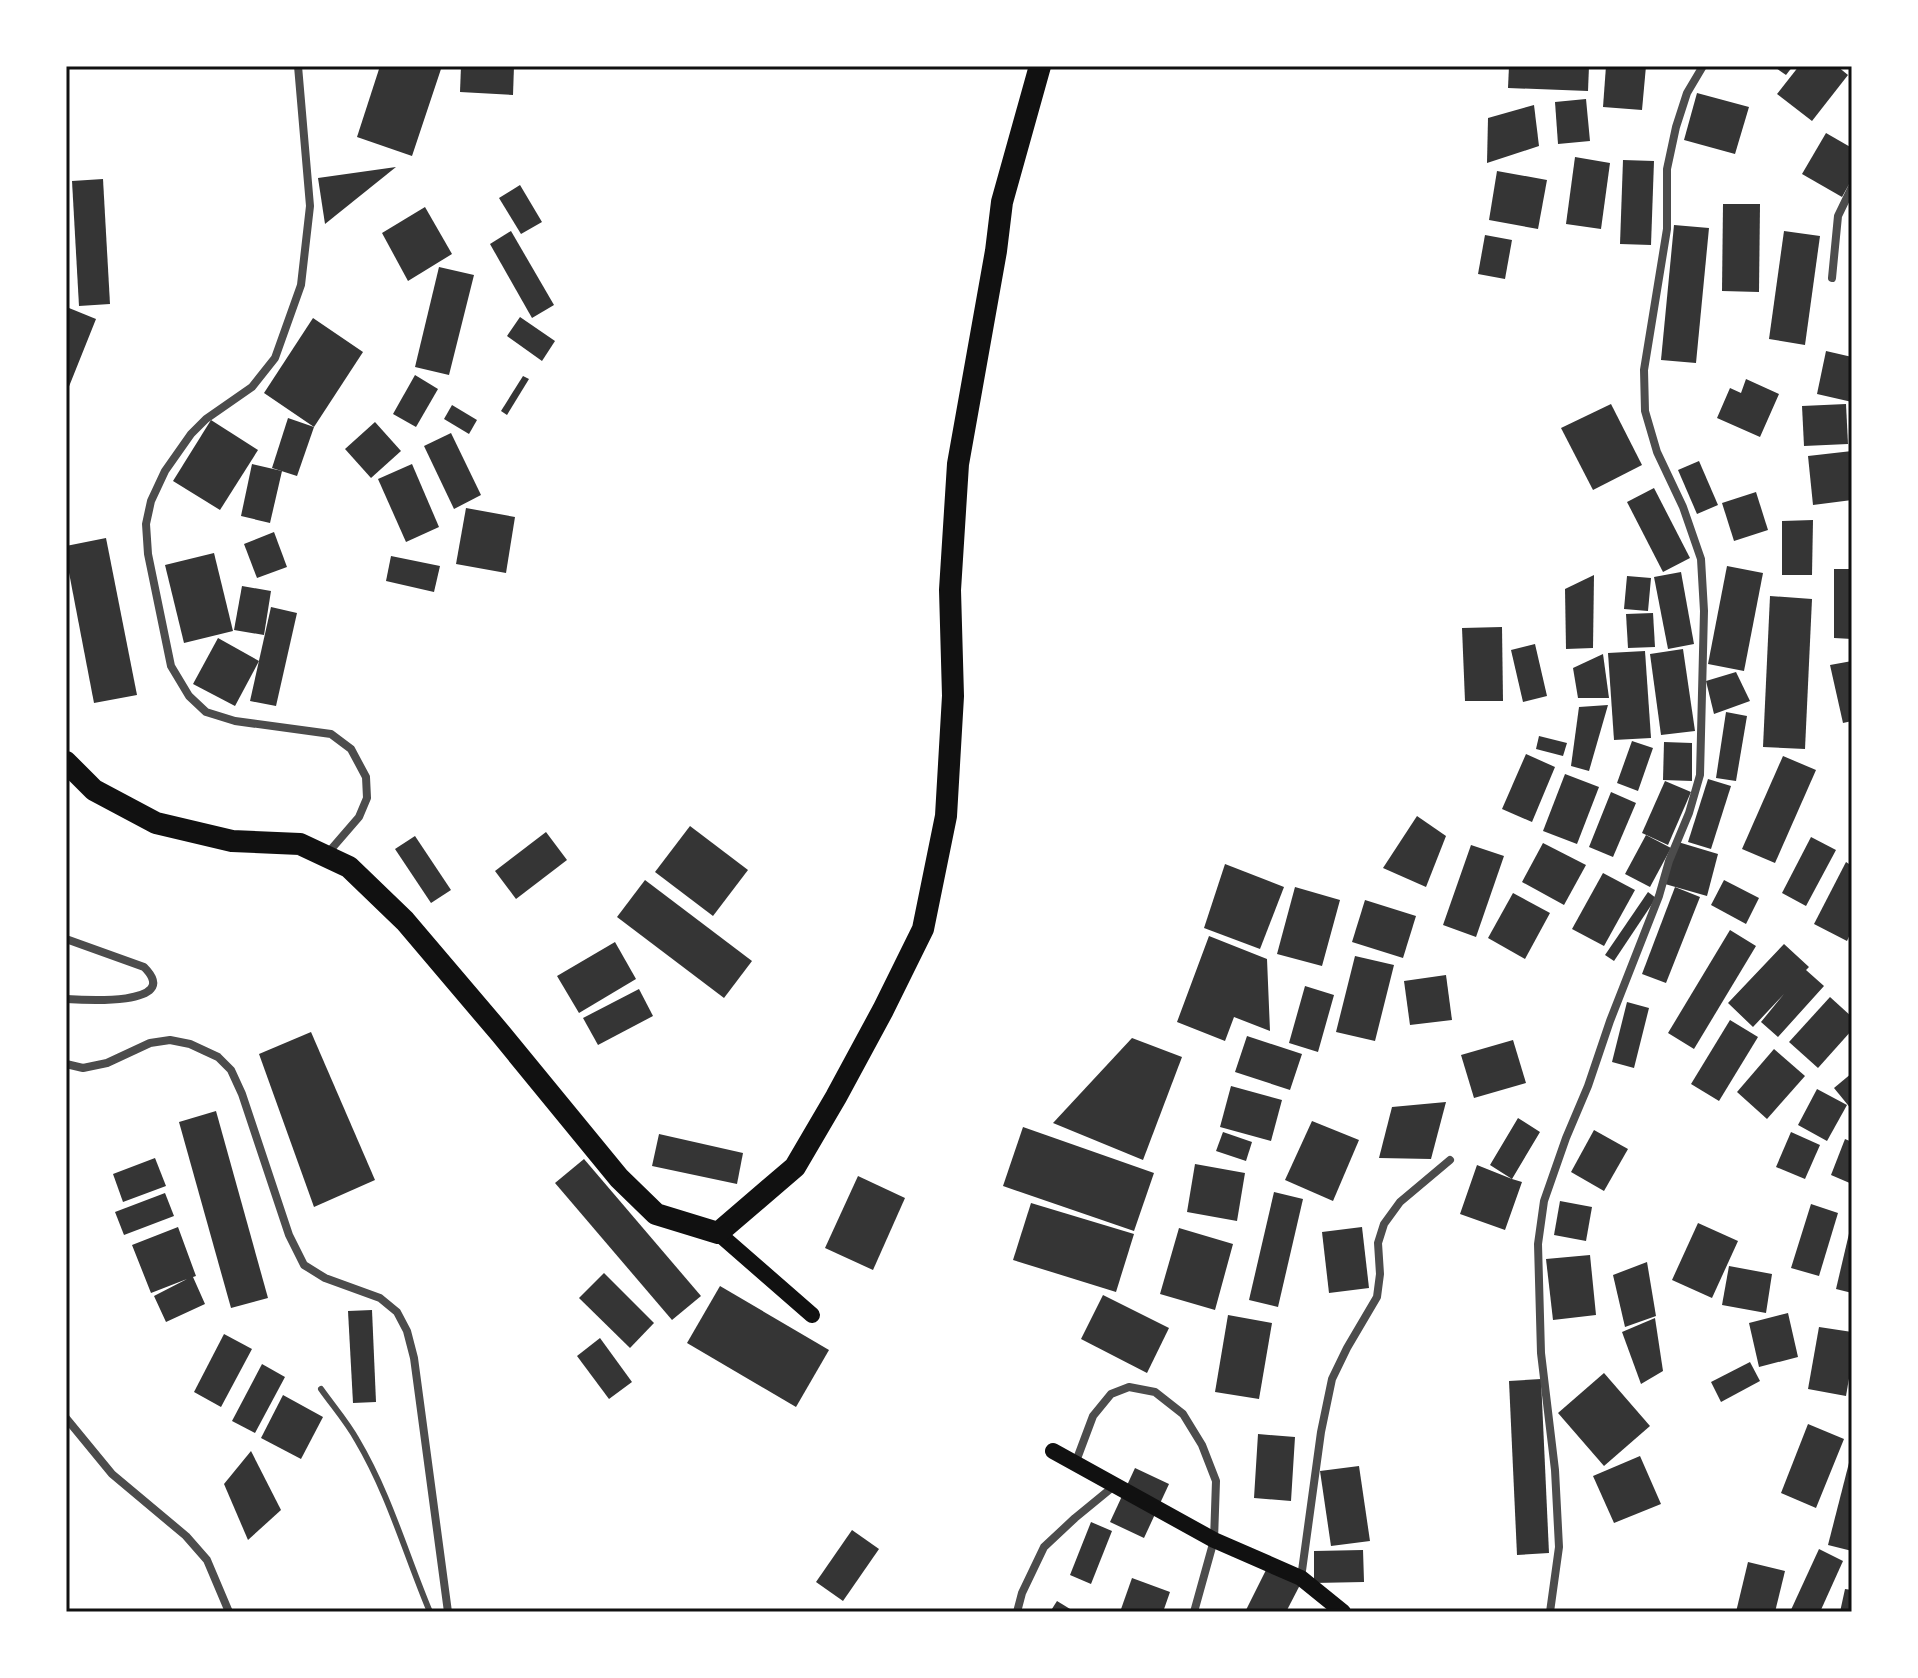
<svg xmlns="http://www.w3.org/2000/svg" width="1918" height="1678" font-family="'Space Grotesk',sans-serif">
<rect width="100%" height="100%" fill="#fff"/>
<g fill="#353535">
<polygon points="380,66 442,66 412,156 357,137"/>
<polygon points="461,66 514,66 513,95 460,92"/>
<polygon points="1509,66 1589,66 1588,91 1508,88"/>
<polygon points="1606,66 1646,66 1642,110 1603,107"/>
<polygon points="1773,66 1793,66 1786,75"/>
<polygon points="1799,66 1837,66 1848,75 1812,121 1777,94"/>
<polygon points="1697,93 1749,107 1735,154 1684,140"/>
<polygon points="1586,99 1590,141 1558,144 1555,102"/>
<polygon points="1534,105 1539,146 1487,163 1488,118"/>
<polygon points="1826,133 1852,148 1852,179 1842,197 1802,174"/>
<polygon points="1575,157 1610,163 1601,229 1566,224"/>
<polygon points="1623,160 1654,161 1651,245 1620,244"/>
<polygon points="396,167 325,224 318,178"/>
<polygon points="1497,171 1547,180 1538,229 1489,220"/>
<polygon points="103,179 110,304 79,306 72,181"/>
<polygon points="520,185 542,222 521,234 499,198"/>
<polygon points="1723,204 1760,204 1759,292 1722,291"/>
<polygon points="425,207 452,254 408,281 382,233"/>
<polygon points="1674,225 1709,228 1696,363 1661,360"/>
<polygon points="511,231 554,305 532,318 490,244"/>
<polygon points="1784,231 1820,236 1805,345 1769,339"/>
<polygon points="1485,235 1512,240 1505,279 1478,274"/>
<polygon points="439,267 474,275 449,375 415,367"/>
<polygon points="69,308 96,319 66,394 66,316"/>
<polygon points="520,317 555,341 542,361 507,336"/>
<polygon points="313,318 363,352 314,427 264,393"/>
<polygon points="1826,351 1852,357 1852,402 1817,394"/>
<polygon points="415,375 438,389 416,427 393,414"/>
<polygon points="523,376 529,379 507,415 501,411"/>
<polygon points="1746,379 1779,394 1760,437 1717,418 1730,388 1741,393"/>
<polygon points="1611,404 1642,465 1593,490 1561,428"/>
<polygon points="1846,404 1848,444 1804,446 1802,406"/>
<polygon points="452,405 477,420 469,434 444,419"/>
<polygon points="288,418 314,427 297,476 272,468"/>
<polygon points="211,420 258,450 220,510 173,481"/>
<polygon points="375,422 401,451 371,478 345,449"/>
<polygon points="451,433 481,495 454,509 424,446"/>
<polygon points="1852,451 1852,500 1813,505 1808,456"/>
<polygon points="1699,461 1718,505 1697,514 1678,470"/>
<polygon points="252,464 282,471 270,523 241,516"/>
<polygon points="412,464 439,527 406,542 378,479"/>
<polygon points="1654,488 1690,558 1663,572 1627,502"/>
<polygon points="1756,492 1768,530 1734,541 1722,503"/>
<polygon points="466,508 515,517 506,573 456,564"/>
<polygon points="1813,520 1812,575 1782,575 1782,521"/>
<polygon points="274,532 287,567 257,578 244,544"/>
<polygon points="106,538 137,695 94,703 66,557 66,546"/>
<polygon points="214,553 233,631 184,643 165,565"/>
<polygon points="391,556 440,566 434,592 386,581"/>
<polygon points="1727,566 1763,573 1744,671 1708,664"/>
<polygon points="1834,569 1852,569 1852,639 1834,638"/>
<polygon points="1681,572 1694,644 1668,649 1654,577"/>
<polygon points="1594,575 1593,648 1566,649 1565,589"/>
<polygon points="1627,576 1651,578 1648,611 1624,609"/>
<polygon points="242,586 271,591 264,635 234,630"/>
<polygon points="1770,596 1812,599 1805,749 1763,747"/>
<polygon points="271,607 297,613 276,706 250,701"/>
<polygon points="1653,613 1655,647 1628,648 1626,614"/>
<polygon points="1502,627 1503,701 1465,701 1462,628"/>
<polygon points="218,638 259,661 235,706 193,684"/>
<polygon points="1535,644 1547,696 1523,702 1511,650"/>
<polygon points="1683,649 1695,731 1661,735 1650,654"/>
<polygon points="1645,651 1651,738 1614,740 1608,653"/>
<polygon points="1603,654 1609,698 1578,698 1573,668"/>
<polygon points="1852,661 1852,721 1843,723 1830,665"/>
<polygon points="1736,672 1750,701 1714,714 1706,681"/>
<polygon points="1608,705 1589,771 1571,766 1579,707"/>
<polygon points="1726,712 1747,716 1736,781 1716,778"/>
<polygon points="1539,736 1567,743 1563,756 1536,749"/>
<polygon points="1632,741 1653,748 1638,791 1617,783"/>
<polygon points="1664,742 1692,743 1692,781 1663,780"/>
<polygon points="1526,754 1555,767 1532,822 1502,809"/>
<polygon points="1783,756 1816,770 1775,863 1742,849"/>
<polygon points="1565,774 1599,787 1577,844 1543,831"/>
<polygon points="1708,779 1731,786 1711,849 1688,842"/>
<polygon points="1665,781 1691,792 1668,845 1642,833"/>
<polygon points="1611,792 1636,803 1613,857 1589,847"/>
<polygon points="1417,816 1446,836 1426,887 1383,868"/>
<polygon points="690,826 748,870 713,916 655,872"/>
<polygon points="546,832 567,860 516,899 495,871"/>
<polygon points="1646,835 1671,848 1650,887 1625,874"/>
<polygon points="415,836 451,890 431,903 395,849"/>
<polygon points="1811,837 1836,850 1806,906 1782,893"/>
<polygon points="1678,842 1718,854 1707,896 1665,884"/>
<polygon points="1543,843 1586,865 1564,905 1522,882"/>
<polygon points="1471,845 1504,856 1476,937 1443,925"/>
<polygon points="1846,862 1852,866 1852,930 1847,941 1814,924"/>
<polygon points="1225,864 1284,887 1260,949 1204,928"/>
<polygon points="1603,873 1635,890 1604,946 1572,929"/>
<polygon points="645,880 752,961 724,998 617,917"/>
<polygon points="1724,880 1759,898 1746,924 1711,905"/>
<polygon points="1295,887 1340,900 1322,966 1277,954"/>
<polygon points="1675,887 1700,897 1666,983 1642,974"/>
<polygon points="1648,892 1656,898 1614,961 1605,955"/>
<polygon points="1513,893 1550,913 1525,959 1488,938"/>
<polygon points="1365,900 1416,916 1403,958 1352,942"/>
<polygon points="1730,930 1756,946 1694,1049 1668,1033"/>
<polygon points="1209,936 1267,959 1270,1031 1234,1017 1225,1041 1177,1022"/>
<polygon points="615,942 636,979 579,1013 557,976"/>
<polygon points="1784,944 1809,967 1806,970 1824,986 1778,1037 1761,1022 1784,994 1753,1027 1728,1003"/>
<polygon points="1355,956 1394,965 1375,1041 1336,1032"/>
<polygon points="1446,975 1452,1020 1410,1025 1404,981"/>
<polygon points="1305,986 1334,995 1318,1052 1289,1043"/>
<polygon points="639,989 653,1016 598,1045 583,1018"/>
<polygon points="1830,997 1852,1017 1852,1030 1818,1068 1789,1042"/>
<polygon points="1627,1002 1649,1008 1634,1068 1612,1062"/>
<polygon points="1730,1020 1758,1037 1719,1101 1691,1084"/>
<polygon points="311,1032 375,1180 314,1207 259,1054"/>
<polygon points="1247,1036 1302,1054 1290,1090 1235,1072"/>
<polygon points="1132,1038 1182,1057 1143,1160 1053,1123"/>
<polygon points="1513,1040 1526,1083 1474,1098 1461,1055"/>
<polygon points="1774,1049 1805,1076 1767,1119 1737,1092"/>
<polygon points="1852,1073 1852,1110 1834,1088"/>
<polygon points="1231,1086 1282,1100 1271,1141 1220,1127"/>
<polygon points="1817,1089 1847,1105 1827,1141 1798,1125"/>
<polygon points="1446,1102 1431,1159 1379,1158 1392,1107"/>
<polygon points="216,1111 268,1298 231,1308 179,1122"/>
<polygon points="1518,1118 1540,1132 1512,1179 1522,1182 1505,1230 1460,1214 1477,1165 1512,1179 1490,1165"/>
<polygon points="1312,1121 1359,1140 1333,1201 1285,1180"/>
<polygon points="1023,1127 1154,1173 1134,1231 1003,1186"/>
<polygon points="1594,1130 1628,1149 1604,1191 1571,1172"/>
<polygon points="1223,1132 1252,1142 1246,1161 1216,1151"/>
<polygon points="1791,1132 1820,1145 1805,1179 1776,1167"/>
<polygon points="659,1134 743,1153 737,1184 652,1166"/>
<polygon points="1845,1139 1852,1142 1852,1184 1831,1175"/>
<polygon points="155,1158 166,1186 123,1202 113,1174"/>
<polygon points="584,1159 701,1296 672,1320 555,1183"/>
<polygon points="1195,1164 1245,1173 1237,1221 1187,1212"/>
<polygon points="858,1176 905,1198 873,1270 825,1248"/>
<polygon points="1274,1192 1303,1199 1278,1307 1249,1300"/>
<polygon points="165,1193 174,1216 124,1235 115,1212"/>
<polygon points="1560,1201 1592,1207 1586,1241 1554,1235"/>
<polygon points="1031,1203 1134,1234 1116,1292 1013,1260"/>
<polygon points="1811,1204 1838,1213 1819,1276 1791,1268"/>
<polygon points="1698,1223 1738,1241 1712,1298 1672,1280"/>
<polygon points="1851,1225 1852,1225 1852,1293 1836,1289"/>
<polygon points="178,1227 196,1276 193,1277 205,1304 166,1322 154,1296 187,1279 151,1293 132,1245"/>
<polygon points="1362,1227 1369,1288 1329,1293 1322,1232"/>
<polygon points="1179,1228 1233,1244 1215,1310 1160,1294"/>
<polygon points="1590,1255 1596,1315 1553,1320 1546,1259"/>
<polygon points="1647,1262 1656,1316 1625,1327 1613,1275"/>
<polygon points="1729,1266 1772,1274 1766,1313 1722,1305"/>
<polygon points="604,1273 654,1323 630,1348 579,1298"/>
<polygon points="720,1286 829,1350 796,1407 687,1343"/>
<polygon points="1103,1295 1169,1328 1147,1373 1081,1339"/>
<polygon points="372,1310 376,1402 353,1403 348,1311"/>
<polygon points="1788,1313 1798,1357 1759,1367 1749,1323"/>
<polygon points="1228,1315 1272,1323 1259,1399 1215,1392"/>
<polygon points="1655,1318 1663,1371 1641,1384 1622,1332"/>
<polygon points="1819,1327 1852,1332 1852,1361 1846,1396 1808,1389"/>
<polygon points="224,1334 252,1349 221,1407 194,1392"/>
<polygon points="600,1338 632,1382 609,1399 577,1356"/>
<polygon points="1750,1362 1760,1381 1721,1402 1711,1382"/>
<polygon points="262,1364 285,1377 255,1433 232,1421"/>
<polygon points="1604,1373 1650,1426 1604,1466 1558,1413"/>
<polygon points="1541,1379 1549,1553 1517,1555 1509,1381"/>
<polygon points="283,1395 323,1417 301,1459 261,1438"/>
<polygon points="1808,1424 1844,1439 1816,1508 1781,1493"/>
<polygon points="1258,1434 1295,1437 1291,1501 1254,1498"/>
<polygon points="251,1451 281,1510 248,1540 224,1484"/>
<polygon points="1851,1455 1852,1455 1852,1551 1828,1545"/>
<polygon points="1640,1456 1661,1504 1614,1523 1593,1476"/>
<polygon points="1359,1466 1370,1541 1331,1546 1320,1471"/>
<polygon points="1135,1468 1169,1484 1144,1538 1110,1522"/>
<polygon points="1091,1522 1112,1531 1091,1584 1070,1575"/>
<polygon points="852,1530 879,1549 843,1601 816,1582"/>
<polygon points="1819,1549 1843,1561 1820,1612 1790,1612"/>
<polygon points="1363,1550 1364,1582 1314,1583 1314,1551"/>
<polygon points="1748,1562 1785,1571 1775,1612 1736,1612"/>
<polygon points="1268,1566 1301,1583 1286,1612 1245,1612"/>
<polygon points="1132,1578 1170,1592 1163,1612 1120,1612"/>
<polygon points="1845,1589 1852,1590 1852,1612 1840,1612"/>
<polygon points="1057,1601 1075,1612 1050,1612"/>
</g>
<g fill="none" stroke-linecap="round" stroke-linejoin="round">
<path stroke="#4c4c4c" stroke-width="6" d="M321,1389C333,1406 347,1422 357,1440C389,1494 406,1555 430,1612"/>
<g stroke="#4c4c4c" stroke-width="8">
<polyline points="298,66 310,206 301,285 275,358 252,387 206,419 191,434 165,471 151,501 146,524 148,554 171,666 189,696 206,712 235,721 331,734 351,749 366,777 367,798 359,817 327,854"/>
<polyline points="1832,278 1838,216 1852,187"/>
<path d="M66,939L144,967C184,1007 81,1000 66,999"/>
<polyline points="66,1064 83,1068 107,1063 150,1043 170,1040 190,1044 218,1057 231,1070 242,1094 289,1235 304,1265 325,1278 380,1298 397,1312 407,1331 414,1358 448,1612"/>
<polyline points="66,1418 112,1474 186,1536 207,1560 229,1612"/>
<polyline points="1075,1464 1093,1416 1111,1394 1129,1387 1155,1392 1183,1414 1202,1445 1216,1481 1214,1540 1194,1612"/>
<polyline points="1301,1578 1321,1432 1332,1379 1347,1348 1377,1297 1380,1274 1378,1243 1384,1224 1400,1202 1450,1160"/>
<polyline points="1017,1612 1022,1593 1044,1547 1075,1518 1114,1486"/>
<polyline points="1550,1612 1559,1547 1555,1470 1541,1353 1538,1244 1544,1201 1566,1138 1588,1086 1610,1021 1659,896 1669,861 1689,813 1700,775 1704,611 1701,559 1683,507 1657,452 1645,411 1644,370 1667,229 1667,169 1676,127 1687,93 1703,66"/>
</g>
<g stroke="#111" stroke-width="16">
<polyline points="718,1233 812,1315"/>
<polyline points="1053,1451 1214,1540 1301,1578 1343,1612"/>
</g>
<polyline stroke="#111" stroke-width="22" points="66,762 94,790 156,823 232,841 300,844 349,867 405,921 501,1034 619,1178 656,1214 718,1233 795,1167 836,1097 883,1010 923,929 946,816 953,696 950,590 958,464 996,251 1002,202 1040,66"/>
</g>
<rect width="1918" height="1678" fill="none" stroke="#ffffff" stroke-width="136"/>
<rect x="68" y="68" width="1782" height="1542" fill="none" stroke="#111" stroke-width="3"/>
</svg>
